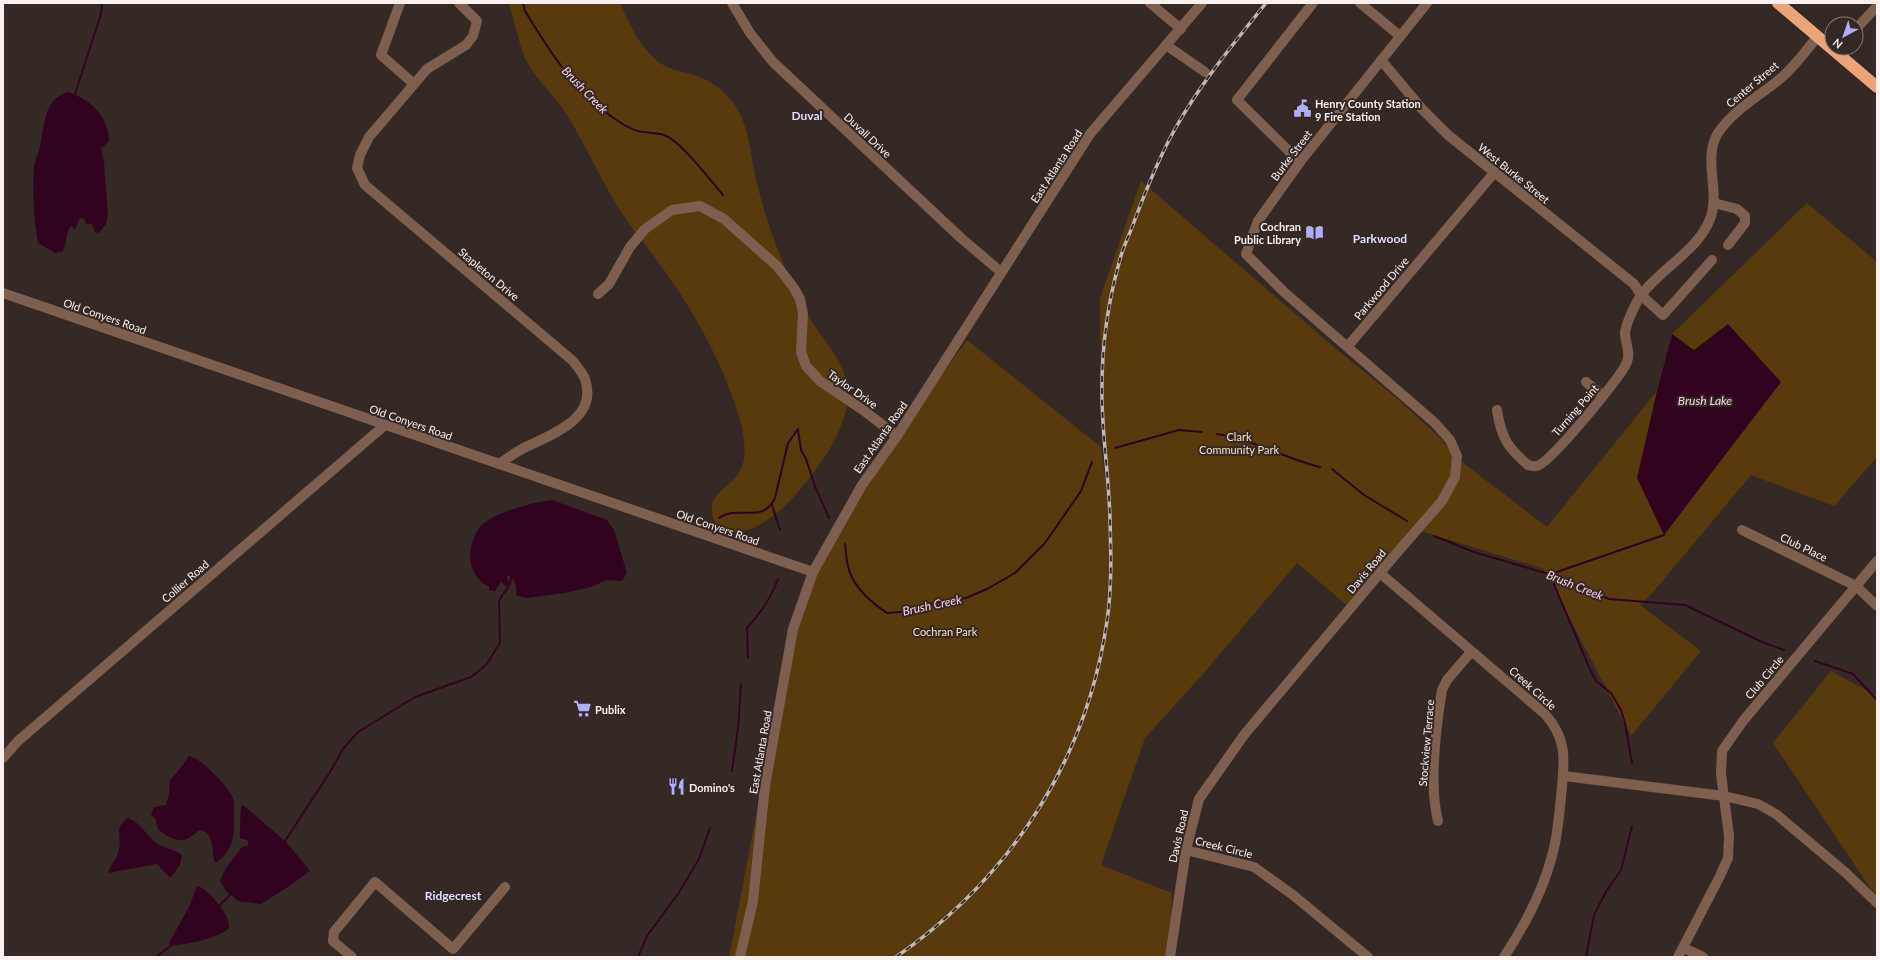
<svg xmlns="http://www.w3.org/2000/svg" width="1880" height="960" font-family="Lato,sans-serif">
<rect width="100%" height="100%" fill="#352926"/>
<g fill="#583b0d">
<path d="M509,3H620C631,26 641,52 665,66C675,71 684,72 694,75C708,79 722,89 731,100C750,122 750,156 757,184C765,216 776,247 789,278C795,292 803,307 811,320C827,345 848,365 848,396C847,429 819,468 798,492C782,510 759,532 733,532C728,532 722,529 717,527C697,488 739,492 744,459C748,434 733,398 724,375C708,338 688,303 664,270C649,248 630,227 616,204C598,174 584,141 565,112C554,95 538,81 528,64C520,50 514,19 509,3Z"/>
<polygon points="1141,181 1342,354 1393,395 1441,439 1453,455 1547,527 1657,391 1672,334 1807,203 1877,262 1877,457 1834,506 1751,475 1654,591 1640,605 1701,651 1631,736 1544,569 1421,531 1442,501 1354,611 1297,563 1204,673 1145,738 1101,865 1172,893 1170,957 729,957 790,638 808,571 850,502 967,340 1101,447 1109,507 1102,399 1103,365 1100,334 1100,298"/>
<polygon points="1831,671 1877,696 1877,898 1773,743"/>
</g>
<g fill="#31031f">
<path d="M68,92C91,99 109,118 109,141L101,149L104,162L108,215L106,224L99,233L95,232L92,224H86L85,220L82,218L79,219L75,230L71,226C64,234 69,242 62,252L55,253L38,243C34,219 32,191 34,166C35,159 39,153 40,146C45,125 43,99 68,92Z"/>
<polygon points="1728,324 1781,382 1664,535 1637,478 1657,391 1672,334 1694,350"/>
<path d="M552,500L607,520L614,530L627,573L622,581L607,580L591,587L565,593L527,598L517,596C515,587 518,578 506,575L509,582L507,587L501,582L495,591L489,590V587C483,583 477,579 474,572C465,558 473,528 488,520C503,511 534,502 552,500Z"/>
<path d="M189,756C201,758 229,787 233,798C235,803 234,809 234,814C235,833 234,852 215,863C211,852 216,834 200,830C196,832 192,837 187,839C178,843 165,836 158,829L155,818L151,815L154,807L166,805L169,794L170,780L179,770Z"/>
<path d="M242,805L247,808L287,843L310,871L291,885L261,904L238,901L226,891L220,881L226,868L242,847L249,845L247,840L240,838C240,833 240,808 242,805Z"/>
<path d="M127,818C141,822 146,835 156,843C164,849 174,848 182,855L180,865L171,877H169L157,864L108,873C110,866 116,860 118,853C124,837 112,832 127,818Z"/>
<path d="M198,886C208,889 232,917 229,928C218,939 186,944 170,946L169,943L190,905L196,888Z"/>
</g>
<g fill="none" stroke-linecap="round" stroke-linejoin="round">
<g stroke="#31031f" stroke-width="2">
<path d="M523,3L525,11C550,52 577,95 618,121C625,126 635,131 643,132C650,133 657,133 664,135C680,140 711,181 723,195"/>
<polyline points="75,94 101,14 102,3"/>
<polyline points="798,430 801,450 806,459 815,486 829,518"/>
<path d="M1217,434C1253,439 1286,459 1320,467"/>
<polyline points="1115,448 1179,430 1202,432"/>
<polyline points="1332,469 1364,495 1407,521"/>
<polyline points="772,505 780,530"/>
<path d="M719,518C739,504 762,525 775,498L788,443L798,429"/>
<polyline points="1434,536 1474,552 1562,578 1581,588 1609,599 1685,605 1762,642 1784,650"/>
<path d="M845,544C846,551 846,559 848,566C852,586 872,603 887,613L913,611L934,603L966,598L987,589L1015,573L1045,543L1081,491L1092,462"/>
<polyline points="1551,574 1664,535"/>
<polyline points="1550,575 1589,667 1596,681 1611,693 1621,710 1625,723 1632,763"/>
<path d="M748,658L747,628C761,613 771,598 778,579"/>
<polyline points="1815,661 1853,674 1877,700"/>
<polyline points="732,771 738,728 741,684"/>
<path d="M285,841L330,772L343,749L358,732L415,697L471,677L486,665L500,643L499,601C503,591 511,589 511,577"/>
<polyline points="219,906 230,895"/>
<polyline points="156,957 172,945"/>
<polyline points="638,957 647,936 678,894 699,859 710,828"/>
<polyline points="1586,957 1594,915 1607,890 1621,870 1632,826"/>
</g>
<g stroke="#7c5f4e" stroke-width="10">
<polyline points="400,3 381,55 414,84"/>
<path d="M459,3L477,21L473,36L466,45L427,69L369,137L360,155L357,168L365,185L573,361C577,367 583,373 585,379C599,420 549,435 522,449C514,453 507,459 499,464"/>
<polyline points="732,3 750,33 773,62 961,238 1001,272"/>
<polyline points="1150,3 1181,29"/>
<polyline points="1360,3 1400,36"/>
<polyline points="1856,29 1877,6"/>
<polyline points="1166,45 1205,72"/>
<polyline points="1381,60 1422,109 1448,135 1634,284 1641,295 1663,315 1712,260"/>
<polyline points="1300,162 1237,100 1313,3"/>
<polyline points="1714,203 1737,209 1745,216 1745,223 1728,245"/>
<polyline points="3,293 813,572"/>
<polyline points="598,294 609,284 630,247 645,229 672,210 700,206 724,219 777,266 794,288 800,299 803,314 801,352 806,366 820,381 863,410 897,436"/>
<polyline points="1348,346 1494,173"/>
<polyline points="1586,382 1602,395"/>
<path d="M1497,410C1501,437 1507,447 1528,465C1531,466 1536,467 1539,465C1553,459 1621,377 1627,362C1631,352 1625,343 1625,333C1626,323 1636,302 1642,294C1661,269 1699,249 1710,219C1721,191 1702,159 1718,133C1734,109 1760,96 1781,78C1795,66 1806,51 1817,37"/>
<polyline points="1742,530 1856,586 1877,606"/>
<path d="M1380,573L1545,714C1569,741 1564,763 1561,797C1559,815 1558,834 1553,852C1544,889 1525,925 1504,957"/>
<polyline points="3,758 18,741 385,425"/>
<polyline points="1564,776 1724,796 1758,804 1776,814 1846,873 1877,903"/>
<path d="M1438,821C1429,786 1436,727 1442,690L1447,680L1471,652"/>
<polyline points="1186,850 1254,867 1293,895 1368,957"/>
<polyline points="1684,948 1703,957"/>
<polyline points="352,957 333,941 334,932 375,882 453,949 505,887"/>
<polyline points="740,957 753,901 765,786 793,629 813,572 862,485 897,436 1090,134 1202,3"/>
<polyline points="1170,957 1186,850 1199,799 1244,735 1395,555 1442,501 1455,477 1457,456 1450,440 1435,423 1284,292 1246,254 1258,221 1300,162 1427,3"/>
<polyline points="1678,957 1720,876 1728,858 1729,836 1721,774 1722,751 1743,721 1877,561"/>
</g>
<polyline stroke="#eaa478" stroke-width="12" points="1778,3 1877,87"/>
<defs>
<path id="rail" d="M896,957C1011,877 1087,760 1107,621C1112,587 1111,553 1110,519C1109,480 1103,441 1102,401C1101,356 1107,306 1119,263C1122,249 1129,236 1134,222C1146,190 1158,159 1175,129C1200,84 1234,43 1266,3"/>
</defs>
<use href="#rail" stroke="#c0b7b4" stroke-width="3.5"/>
<use href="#rail" stroke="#352926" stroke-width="2" stroke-dasharray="6" stroke-linecap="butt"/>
</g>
<defs>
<symbol id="civic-bare" viewBox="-9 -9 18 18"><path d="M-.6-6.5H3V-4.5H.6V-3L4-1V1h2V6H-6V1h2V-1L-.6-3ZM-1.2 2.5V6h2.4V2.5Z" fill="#afaefa" stroke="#352926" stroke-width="2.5" paint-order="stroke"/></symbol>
<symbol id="library-bare" viewBox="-9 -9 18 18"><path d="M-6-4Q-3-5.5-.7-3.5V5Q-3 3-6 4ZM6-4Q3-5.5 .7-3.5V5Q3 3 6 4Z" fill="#afaefa" stroke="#352926" stroke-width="2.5" paint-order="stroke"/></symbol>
<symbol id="supermarket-bare" viewBox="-9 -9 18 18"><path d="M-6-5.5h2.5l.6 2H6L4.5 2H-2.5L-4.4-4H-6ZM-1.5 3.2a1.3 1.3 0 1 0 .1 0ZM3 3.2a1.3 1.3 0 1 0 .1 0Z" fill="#afaefa" stroke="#352926" stroke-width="2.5" paint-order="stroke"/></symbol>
<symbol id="restaurant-bare" viewBox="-9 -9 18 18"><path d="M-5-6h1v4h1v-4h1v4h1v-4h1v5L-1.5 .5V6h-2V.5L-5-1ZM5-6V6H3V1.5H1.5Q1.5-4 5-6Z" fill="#afaefa" stroke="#352926" stroke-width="2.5" paint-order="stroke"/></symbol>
</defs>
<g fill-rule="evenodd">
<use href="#civic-bare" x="1290" y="96" width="25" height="25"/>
<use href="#library-bare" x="1302" y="220" width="25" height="25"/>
<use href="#supermarket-bare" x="570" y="696" width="25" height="25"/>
<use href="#restaurant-bare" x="664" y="774" width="25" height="25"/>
</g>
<g text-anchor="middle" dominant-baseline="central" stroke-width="4" stroke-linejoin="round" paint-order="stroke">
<g font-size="11" fill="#f8f0ee" stroke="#352926">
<text transform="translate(1752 84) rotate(-40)">Center Street</text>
<text transform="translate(868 135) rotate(43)">Duvall Drive</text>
<text transform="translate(1291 155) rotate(-53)">Burke Street</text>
<text transform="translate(1056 166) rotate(-57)">East Atlanta Road</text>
<text transform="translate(1514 173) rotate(39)">West Burke Street</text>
<text transform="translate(489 274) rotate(40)">Stapleton Drive</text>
<text transform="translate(1381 288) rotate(-50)">Parkwood Drive</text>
<text transform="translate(105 316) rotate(19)">Old Conyers Road</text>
<text transform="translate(853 389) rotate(35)">Taylor Drive</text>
<text transform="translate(1575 410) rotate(-49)">Turning Point</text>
<text transform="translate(411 422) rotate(19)">Old Conyers Road</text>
<text transform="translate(880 437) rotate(-55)">East Atlanta Road</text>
<text transform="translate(718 527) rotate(19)">Old Conyers Road</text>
<text transform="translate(1804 547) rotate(26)">Club Place</text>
<text transform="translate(1366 571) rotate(-50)">Davis Road</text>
<text transform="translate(185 581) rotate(-41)">Collier Road</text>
<text transform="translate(1764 677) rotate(-50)">Club Circle</text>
<text transform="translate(1533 688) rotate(42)">Creek Circle</text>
<text transform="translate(1426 743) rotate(-85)">Stockview Terrace</text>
<text transform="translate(760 752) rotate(-80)">East Atlanta Road</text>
<text transform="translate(1178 836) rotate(-77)">Davis Road</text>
<text transform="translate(1224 847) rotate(14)">Creek Circle</text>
</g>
<g font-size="11" font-weight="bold" fill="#f8f0ee" stroke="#352926" text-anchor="start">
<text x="1315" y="103">Henry County Station<tspan x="1315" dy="13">9 Fire Station</tspan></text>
<text x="1301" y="226" text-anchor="end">Cochran<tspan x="1301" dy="13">Public Library</tspan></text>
<text x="595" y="709">Publix</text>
<text x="689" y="787">Domino's</text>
</g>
<g font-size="11" fill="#fae0be" stroke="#352926">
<text x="1239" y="436">Clark<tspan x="1239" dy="13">Community Park</tspan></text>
<text x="945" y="631">Cochran Park</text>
</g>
<g font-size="12" font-style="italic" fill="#fdd3e6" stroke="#352926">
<text transform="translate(585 90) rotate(46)">Brush Creek</text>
<text x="1705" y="400">Brush Lake</text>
<text transform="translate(1575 585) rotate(22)">Brush Creek</text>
<text transform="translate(932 605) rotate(-12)">Brush Creek</text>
</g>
<g font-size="12" font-weight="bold" fill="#dedffd" stroke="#352926">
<text x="807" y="115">Duval</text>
<text x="1380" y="238">Parkwood</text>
<text x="453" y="895">Ridgecrest</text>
</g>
</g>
<rect width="1880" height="960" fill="none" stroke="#f8f0ee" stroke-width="8"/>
<g transform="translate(1844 36) rotate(220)"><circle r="19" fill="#352926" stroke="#837976"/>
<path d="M0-3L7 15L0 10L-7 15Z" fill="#afaefa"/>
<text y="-6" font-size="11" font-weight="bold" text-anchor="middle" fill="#f8f0ee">N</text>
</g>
</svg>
